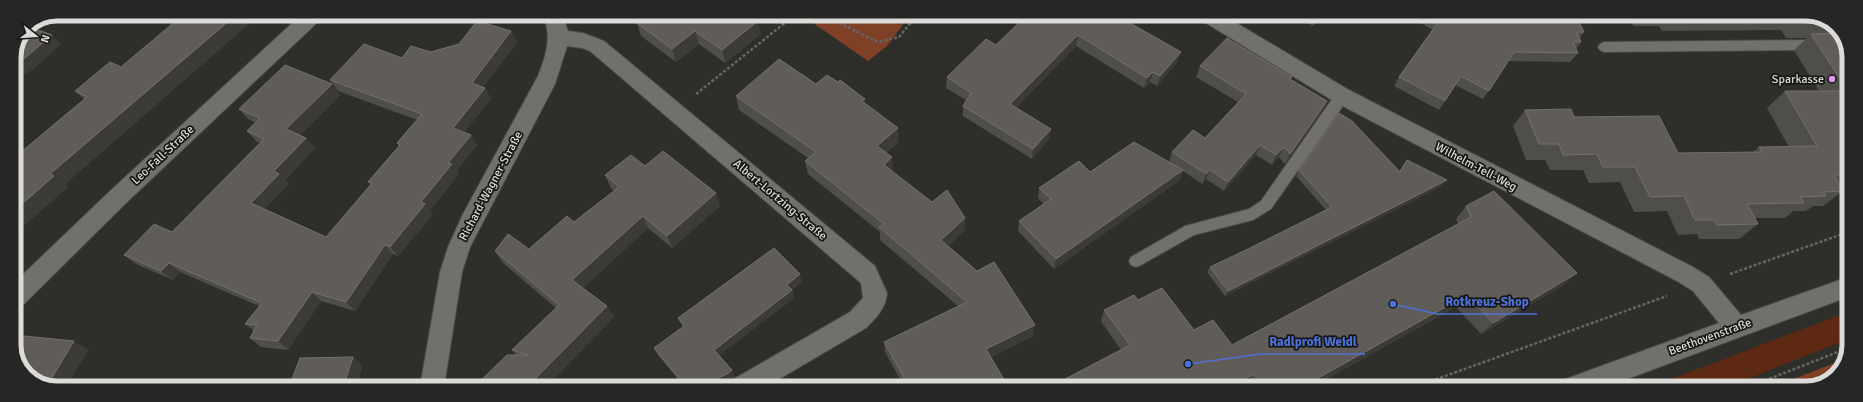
<svg xmlns="http://www.w3.org/2000/svg" width="1863" height="402" font-family="Signika,sans-serif">
<rect width="100%" height="100%" fill="#2e2e2a"/>
<polygon fill="#5d2913" points="1848,312 1848,339 1725,388 1648,388"/>
<g fill="#7f4027">
<polygon points="800,14 911,14 887,46 868,61"/>
<polygon points="1845,359 1834,377 1806,388 1770,388"/>
</g>
<g fill="none" stroke-linecap="round" stroke-linejoin="round">
<defs>
<g id="lane">
<polygon points="1817,40 1821,42 1823,45 1821,48 1817,50 1604,52 1600,50 1598,47 1600,44 1604,42"/>
<polygon points="1342,91 1347,92 1349,96 1347,100 1271,209 1253,220 1194,235 1141,265 1136,267 1131,265 1129,261 1131,257 1185,226 1249,209 1261,201 1337,92"/>
</g>
<g id="street">
<polygon points="302,14 324,14 321,19 125,204 22,306 14,309 14,283 109,192"/>
<path d="M542,14H562L568,31L583,33L604,41L875,266L887,293C886,308 876,318 866,328L764,388H729L732,380L850,312L863,298L861,283L590,51L582,48L567,46L555,84L470,247L462,272L444,387H420L440,272L448,247L463,214L538,76C546,56 553,35 542,14Z"/>
<polygon points="1198,15 1223,15 1349,90 1693,267 1709,277 1741,315 1848,277 1848,297 1603,388 1560,388 1563,380 1719,323 1693,291 1677,281 1335,102 1201,20"/>
</g>
</defs>
<use href="#lane" stroke="#4a4946" stroke-width="2"/>
<use href="#street" stroke="#4a4946" stroke-width="2"/>
<g stroke="#666663" stroke-width="2.5" stroke-dasharray="3 2" stroke-linecap="butt">
<polyline points="821,14 878,42 899,37 918,14"/>
<polyline points="696,94 796,14"/>
<polyline points="1730,274 1848,232"/>
<polyline points="1412,388 1667,296"/>
<polyline points="1746,388 1848,348"/>
</g>
<use href="#lane" fill="#71706c" fill-rule="evenodd"/>
<use href="#street" fill="#71706c" fill-rule="evenodd"/>
</g>
<g fill="#504e4a">
<polygon points="260,14 65,184 68,187 14,234 14,158 84,99 75,91 121,67"/>
<polygon points="1028,14 1122,14 1121,18 1177,62 1157,86 1150,82 1144,88 1076,46 1016,108 1051,129 1049,139 1032,159 963,116 963,106 966,100 946,88 947,77 996,45"/>
<polygon points="1295,15 1325,15 1313,26"/>
<polygon points="1406,15 1576,15 1584,32 1579,39 1581,42 1576,49 1578,53 1570,62 1508,61 1483,99 1455,85 1439,110 1394,86 1399,77 1433,30"/>
<polygon points="1620,15 1814,15 1836,27 1829,33 1849,52 1848,189 1842,190 1843,191 1823,206 1813,206 1806,211 1793,211 1785,218 1755,218 1758,224 1739,239 1699,239 1697,234 1678,235 1667,211 1634,212 1620,182 1589,183 1583,170 1550,170 1545,160 1526,160 1513,126 1525,110 1574,117 1678,153 1753,152 1759,147 1789,147 1767,108 1785,91 1819,91 1794,50 1807,38 1786,38 1781,30 1662,31 1659,26 1634,26"/>
<polygon points="637,23 761,34 725,63 699,44 676,62 641,36"/>
<polygon points="511,31 517,42 483,87 485,88 491,99 464,132 477,145 456,171 459,174 430,210 433,214 398,256 393,254 355,311 321,301 288,350 261,347 250,338 254,331 245,324 259,306 180,272 173,280 136,264 124,255 172,232 260,143 257,142 247,131 256,123 248,119 239,109 340,95 300,135 306,138 315,148 285,180 289,184 264,209 326,237 371,185 368,182 399,146 397,143 417,120 338,91 330,80 402,58 431,52"/>
<polygon points="1200,66 1291,80 1322,111 1285,164 1279,157 1272,165 1256,155 1224,191 1206,179 1202,184 1183,171 1180,180 1054,269 1018,231 1019,221 1044,204 1038,198 1039,188 1090,172 1169,162 1172,152 1205,138 1238,102 1196,77"/>
<polygon points="838,82 865,99 865,104 899,142 886,153 893,170 892,171 965,230 948,246 1033,336 991,357 1009,388 905,388 885,352 884,342 958,306 880,240 880,232 808,174 805,161 808,158 739,110 736,96 816,84"/>
<polygon points="1407,160 1442,186 1225,296 1207,272 1210,267 1250,248 1326,210 1296,176 1299,170 1399,171"/>
<polygon points="645,166 720,206 672,248 648,228 583,288 607,306 614,317 546,387 474,387 516,355 512,350 556,308 503,263 495,251 529,249 574,222 614,191 611,188 605,175"/>
<polygon points="1466,206 1565,284 1481,334 1456,307 1310,388 1250,388 1247,384 1121,350 1101,321 1104,310 1138,300 1194,330 1232,345 1458,224 1456,219"/>
<polygon points="802,282 792,290 794,298 719,355 735,377 730,381 714,388 685,388 658,355 654,348 683,327 678,318"/>
</g>
<g fill="#3c3b37">
<polygon points="237,14 260,14 65,184 68,187 14,234 14,211 50,174"/>
<polygon points="1116,14 1122,14 1122,17 1113,26"/>
<polygon points="1318,15 1325,15 1313,26"/>
<polygon points="45,19 27,32 27,26"/>
<polygon points="758,21 761,34 725,63 722,50"/>
<polygon points="511,31 517,42 478,94 472,83"/>
<polygon points="695,31 699,44 676,62 672,49"/>
<polygon points="52,35 61,44 36,67 14,83 14,66"/>
<polygon points="1078,35 1076,46 1009,115 1010,104"/>
<polygon points="1181,52 1177,62 1157,86 1160,76"/>
<polygon points="1153,72 1150,82 1144,88 1147,78"/>
<polygon points="332,84 340,95 295,140 286,129"/>
<polygon points="485,88 491,99 459,138 453,128"/>
<polygon points="865,99 866,112 862,101"/>
<polygon points="1327,101 1322,111 1285,164 1290,154"/>
<polygon points="898,128 899,142 878,159 877,146"/>
<polygon points="1051,129 1049,139 1032,159 1033,149"/>
<polygon points="471,135 477,145 456,171 459,174 430,210 433,214 398,256 390,247 421,202 448,163"/>
<polygon points="306,138 315,148 285,180 289,184 261,213 251,203 274,171"/>
<polygon points="1260,145 1256,155 1224,191 1228,182"/>
<polygon points="1284,147 1279,157 1272,165 1276,155"/>
<polygon points="892,157 893,170 884,178 884,165"/>
<polygon points="1183,170 1180,180 1054,269 1056,259"/>
<polygon points="1210,170 1206,179 1202,184 1206,174"/>
<polygon points="1447,180 1442,186 1225,296 1228,291"/>
<polygon points="716,193 720,206 672,248 667,236"/>
<polygon points="643,216 648,228 579,292 572,280"/>
<polygon points="965,218 965,230 941,252 941,240"/>
<polygon points="385,245 393,254 355,311 346,302"/>
<polygon points="169,263 180,272 173,280 161,271"/>
<polygon points="1577,273 1565,284 1481,334 1493,323"/>
<polygon points="800,274 802,282 789,292 787,285"/>
<polygon points="792,290 794,298 717,357 714,350"/>
<polygon points="312,292 321,301 288,350 278,341"/>
<polygon points="1467,295 1456,307 1310,388 1300,388"/>
<polygon points="607,306 614,317 546,387 527,387"/>
<polygon points="1035,325 1033,336 985,360 986,349"/>
<polygon points="74,341 89,350 66,387 49,387 47,386"/>
<polygon points="353,357 363,366 356,387 343,387"/>
<polygon points="732,370 735,377 730,381 714,388 694,388"/>
<polygon points="1254,374 1247,384 1241,388 1228,388"/>
</g>
<g fill="#605d59" stroke="#73716d">
<polygon points="184,14 237,14 50,174 54,176 14,211 14,158 87,97 75,91 110,62 121,67"/>
<polygon points="648,14 749,14 758,21 722,50 695,31 672,49 637,23"/>
<polygon points="1028,14 1116,14 1116,15 1181,52 1160,76 1153,72 1147,78 1078,35 1010,104 1051,129 1033,149 963,106 971,93 947,77 986,39 996,45"/>
<polygon points="1427,15 1576,15 1584,32 1577,32 1581,42 1573,42 1578,53 1514,52 1489,91 1461,76 1445,101 1399,77 1439,21"/>
<polygon points="1797,15 1814,15 1828,23 1802,23"/>
<polygon points="477,21 511,31 472,83 485,88 453,128 471,135 448,163 452,164 421,202 425,204 390,247 385,245 346,302 312,292 278,341 250,338 257,325 245,324 262,303 169,263 161,271 124,255 154,224 172,232 264,139 247,131 260,118 239,109 285,65 332,84 286,129 306,138 274,171 279,174 251,203 326,237 372,183 368,182 400,145 397,143 422,114 330,80 364,44 402,58 411,46 431,52 459,44"/>
<polygon points="27,26 52,35 25,58 14,66 14,57"/>
<polygon points="1840,33 1849,52 1848,174 1834,175 1843,191 1823,192 1826,196 1800,197 1804,203 1747,204 1758,224 1717,225 1714,220 1695,220 1684,196 1650,197 1635,167 1603,167 1597,154 1563,155 1559,144 1539,144 1525,110 1571,109 1574,117 1659,116 1678,153 1762,152 1759,147 1817,146 1785,91 1848,91 1811,34"/>
<polygon points="1227,38 1292,77 1290,79 1327,101 1290,154 1284,147 1276,155 1260,145 1228,182 1210,170 1206,174 1172,152 1193,130 1205,138 1246,94 1200,66"/>
<polygon points="779,59 816,84 827,75 838,82 840,80 865,99 862,101 898,128 877,146 892,157 884,165 932,202 947,190 965,218 941,240 977,271 994,262 1035,325 986,349 1009,388 910,388 884,342 967,302 879,227 884,224 805,161 816,152 736,96"/>
<polygon points="1339,113 1352,121 1400,172 1407,160 1447,180 1228,291 1210,267 1250,248 1332,207 1299,170"/>
<polygon points="1134,142 1183,170 1056,259 1019,221 1051,199 1039,188 1079,161 1090,172"/>
<polygon points="663,151 716,193 667,236 643,216 572,280 607,306 527,387 474,387 507,355 528,355 512,350 559,305 495,251 508,234 529,249 567,216 574,222 619,187 605,175 631,155 645,166"/>
<polygon points="1494,191 1577,273 1493,323 1467,295 1300,388 1264,388 1254,374 1228,388 1048,388 1130,345 1104,310 1134,295 1138,300 1162,288 1194,330 1213,320 1232,345 1471,217 1466,206"/>
<polygon points="774,248 800,274 787,285 792,290 714,350 732,370 727,374 694,388 687,388 654,348 684,326 678,318"/>
<polygon points="14,335 74,341 47,386 25,374 14,350"/>
<polygon points="353,357 343,387 289,387 300,358"/>
<polygon points="775,383 777,388 766,388"/>
</g>
<circle fill="#de98f2" stroke="#161614" stroke-width="1.5" cx="1832" cy="79" r="4"/>
<g text-anchor="middle" dominant-baseline="central" stroke-width="3.5" stroke-linejoin="round" paint-order="stroke">
<g font-size="12" fill="#dcdbd9" stroke="#161614" text-anchor="end">
<text x="1824" y="79">Sparkasse</text>
</g>
<g font-size="12" fill="#dcdbd9" stroke="#161614">
<text transform="translate(163 155) rotate(-43)">Leo-Fall-Straße</text>
<text transform="translate(1476 167) rotate(28)">Wilhelm-Tell-Weg</text>
<text transform="translate(491 186) rotate(-62)">Richard-Wagner-Straße</text>
<text transform="translate(780 200) rotate(40)">Albert-Lortzing-Straße</text>
<text transform="translate(1710 337) rotate(-20)">Beethovenstraße</text>
</g>
</g>
<path d="M0 0H1863V402H0ZM57 21H1806A36 36 0 0 1 1842 57V345A36 36 0 0 1 1806 381H57A36 36 0 0 1 21 345V57A36 36 0 0 1 57 21Z" fill="#262624" fill-rule="evenodd"/>
<path fill="none" stroke="#dcdbd9" stroke-width="5" d="M57 21H1806A36 36 0 0 1 1842 57V345A36 36 0 0 1 1806 381H57A36 36 0 0 1 21 345V57A36 36 0 0 1 57 21Z"/>
<path fill="none" stroke="#4d71d8" stroke-width="1.5" d="M1393 304L1437 314H1537M1188 364L1261 354H1365"/>
<g fill="#4d71d8" stroke="#161614" stroke-width="1.5">
<circle cx="1393" cy="304" r="4"/>
<circle cx="1188" cy="364" r="4"/>
</g>
<g font-size="13" text-anchor="middle" font-weight="bold" fill="#4d71d8" stroke="#161614" stroke-width="3.5" stroke-linejoin="round" paint-order="stroke">
<text x="1487" y="306">Rotkreuz-Shop</text>
<text x="1313" y="346">Radlprofi Weidl</text>
</g>
<g transform="translate(36 36) rotate(107)" stroke="#161614" stroke-width="3" paint-order="stroke">
<path d="M0-3L7 15L0 10L-7 15Z" fill="#dcdbd9"/>
<text y="-6" font-size="11" font-weight="bold" text-anchor="middle" fill="#dcdbd9">N</text>
</g>
</svg>
